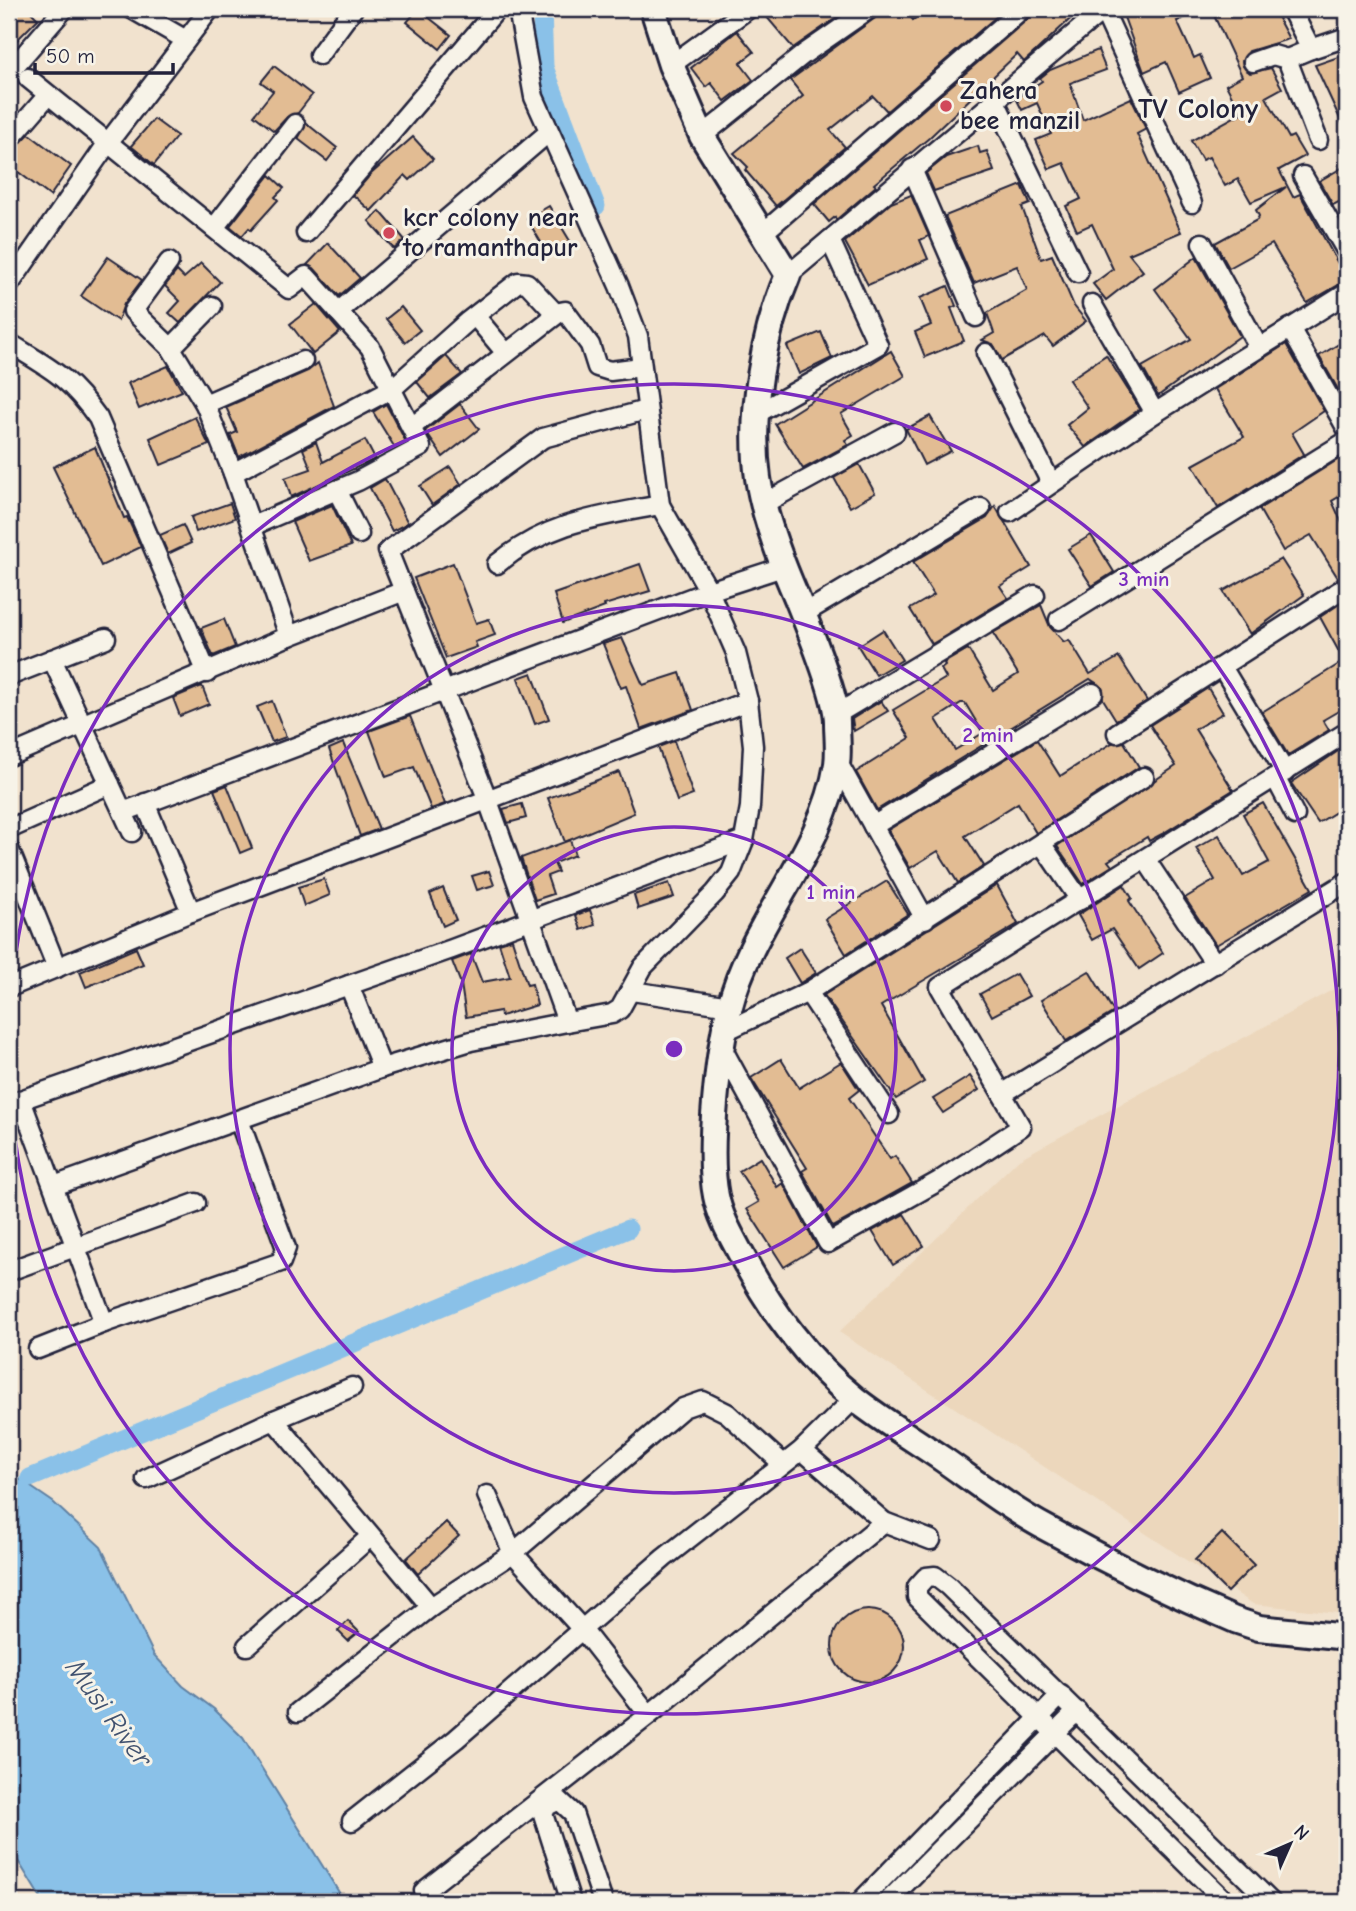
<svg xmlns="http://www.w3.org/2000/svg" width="1356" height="1911" font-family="'Comic Neue',sans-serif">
<rect width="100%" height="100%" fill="#f1e2ce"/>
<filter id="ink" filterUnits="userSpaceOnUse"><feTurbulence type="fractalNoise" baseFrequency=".0143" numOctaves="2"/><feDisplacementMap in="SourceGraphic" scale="14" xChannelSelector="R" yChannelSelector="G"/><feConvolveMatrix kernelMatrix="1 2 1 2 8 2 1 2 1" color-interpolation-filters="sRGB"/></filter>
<g filter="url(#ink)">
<polygon fill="#ecd7bc" points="1347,982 1347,1614 1253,1604 839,1332 1019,1159"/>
<polygon fill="#8ac1e8" stroke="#6081a3" stroke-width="2" points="9,1472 53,1502 101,1547 154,1655 183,1686 214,1709 243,1738 345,1902 43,1902 9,1846"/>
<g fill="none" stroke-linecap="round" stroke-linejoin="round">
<g stroke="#8ac1e8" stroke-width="19">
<polyline points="542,9 544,67 596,206"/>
<polyline points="30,1478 628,1229"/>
</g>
</g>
<g fill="#e2bc93" stroke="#22223b" stroke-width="2" fill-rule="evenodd">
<polygon points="9,9 28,9 38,19 9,48"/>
<polygon points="418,9 451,35 440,49 407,22"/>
<polygon points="760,9 849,9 793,48"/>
<polygon points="880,9 904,9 913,20 926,9 1005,9 887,111 873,96 830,130 845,147 776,206 745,170 748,167 734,153 803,96 790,80 875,18"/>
<polygon points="1034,9 1081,9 1024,62 1017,54 929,138 874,184 876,186 836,220 835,217 829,222 814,204 1029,18"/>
<polygon points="1121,9 1205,9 1177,21 1194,58 1200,55 1210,78 1179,92 1166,62 1144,72"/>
<polygon points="1211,9 1273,9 1289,39 1249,51 1242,61 1243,66 1250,73 1271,68 1282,88 1266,97 1289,138 1293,136 1305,156 1279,170 1293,197 1300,194 1347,280 1307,303 1272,244 1229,268 1215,243 1257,220 1259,216 1256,210 1286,187 1251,202 1238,179 1225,186 1209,157 1202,160 1191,141 1241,113 1226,85 1242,76"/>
<polygon points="737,31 754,52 740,63 753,80 725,101 711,83 706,87 691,68"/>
<polygon points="1098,50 1106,70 1070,83 1083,120 1131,98 1146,129 1137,134 1181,232 1129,254 1143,271 1106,300 1093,284 1113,269 1092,224 1077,231 1066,206 1081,199 1064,163 1049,169 1036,140 1051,134 1037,103 1022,110 1016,98 1042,81 1040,78 1050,70"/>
<polygon points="1347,54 1347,134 1315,65"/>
<polygon points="274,66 312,95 298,113 287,117 274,131 254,115 273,91 261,82"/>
<polygon points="154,119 177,136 154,165 131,146"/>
<polygon points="306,123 337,148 327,161 298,139"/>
<polygon points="29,134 71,166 50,196 9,165 9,155"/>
<polygon points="413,137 433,159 410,180 405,175 371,211 353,195 371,174"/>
<polygon points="978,146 980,153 987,151 994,171 934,191 926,173 946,157"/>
<polygon points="1347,165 1347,198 1333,205 1319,181"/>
<polygon points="270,175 284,188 275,197 278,200 251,230 249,228 242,236 230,226"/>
<polygon points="1022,185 1030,204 1022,207 1041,259 1052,255 1074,306 1086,321 1053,346 1045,336 1002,360 993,344 982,340 994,333 987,313 1027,290 1017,266 974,283 945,216"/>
<polygon points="911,195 929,236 920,240 928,259 868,285 845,242 891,203"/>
<polygon points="549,206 570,241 548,254 527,219"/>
<polygon points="380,211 405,240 394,249 369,221"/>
<polygon points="328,243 360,278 339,296 314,268 307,265"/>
<polygon points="108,257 142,280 124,304 118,321 81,296"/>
<polygon points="1196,257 1240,336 1158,396 1142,367 1191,339 1155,289"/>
<polygon points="201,263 220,282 180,323 169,313 180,301 165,286 177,271 184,278"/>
<polygon points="948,286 956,306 951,308 964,341 925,357 915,332 931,325 920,298"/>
<polygon points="316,304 340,332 313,354 290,324"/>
<polygon points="401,307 420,330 405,342 386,319"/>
<polygon points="821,332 832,358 799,374 787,346"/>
<polygon points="1347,339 1347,395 1343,398 1319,356"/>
<polygon points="1286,344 1324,411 1292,433 1304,454 1218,508 1193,465 1244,437 1215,389"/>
<polygon points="891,351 905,376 841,414 853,435 845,440 848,445 803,469 775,424"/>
<polygon points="1106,355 1140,409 1085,447 1067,425 1088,408 1069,380"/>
<polygon points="446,356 462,374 430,398 417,382"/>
<polygon points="318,363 334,406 239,457 230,435 237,432 226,407 308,371"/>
<polygon points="168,366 182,391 139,409 128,383"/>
<polygon points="386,404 406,442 395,448 373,412"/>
<polygon points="460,404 479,429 443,457 425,431"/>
<polygon points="930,416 951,451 924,465 906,429"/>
<polygon points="195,417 209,445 161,465 150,438"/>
<polygon points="365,440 375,459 291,497 285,478 311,469 303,449 316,442 323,462"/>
<polygon points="95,447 124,518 127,517 141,547 101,566 53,467"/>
<polygon points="1347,454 1347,492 1332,501 1347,534 1347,575 1338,578 1311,535 1283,551 1259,509"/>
<polygon points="859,464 875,493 850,507 834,478"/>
<polygon points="450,467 461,484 432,505 420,486"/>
<polygon points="385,479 408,523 392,531 370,488"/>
<polygon points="230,503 235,518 196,532 191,517"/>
<polygon points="332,505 351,546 309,561 292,522"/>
<polygon points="995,506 1031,567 1000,586 1008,598 932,644 910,609 934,595 913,562 987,518"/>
<polygon points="183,525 191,543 168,554 160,535"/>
<polygon points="1091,535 1114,572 1092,586 1068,549"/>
<polygon points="1281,559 1304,595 1250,634 1223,591"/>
<polygon points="453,563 476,623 489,619 495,635 475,642 477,647 446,658 414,578"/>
<polygon points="640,564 650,591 604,605 605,607 563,623 554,594"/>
<polygon points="1347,599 1347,706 1323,720 1329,730 1288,755 1262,712 1344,661 1320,617"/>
<path d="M1041,605L1050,627L1064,642L1069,640L1090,674L1119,657L1147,701L1116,720L1103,699L1102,687L1090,679L877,810L856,772L910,738L893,710L946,678L941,669L945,666L944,663L968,649L993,690L1018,674L993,633ZM961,703H965L983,733L955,750L936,719Z"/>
<polygon points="224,619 235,647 213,656 201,628"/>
<polygon points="883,630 902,660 876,675 858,646"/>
<polygon points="622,638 643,685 680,673 693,710 641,729 626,686 621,688 603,644"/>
<polygon points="532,673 549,719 535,724 518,678"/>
<polygon points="202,686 209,704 180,716 173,698"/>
<polygon points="1208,688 1223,713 1195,729 1233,790 1162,834 1149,841 1147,837 1108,861 1112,866 1083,884 1057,846 1176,766 1150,725"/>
<polygon points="272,701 286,737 272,742 257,707"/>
<polygon points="881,701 888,711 854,731 852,719"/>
<polygon points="410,716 445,804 431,809 414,767 386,777 369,731"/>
<polygon points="1037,740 1060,776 1112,743 1124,742 1139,767 1036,833 1018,803 965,836 984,866 958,883 938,851 910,868 888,830"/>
<polygon points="674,741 693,795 677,801 658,747"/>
<polygon points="343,743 379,829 360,836 329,749"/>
<polygon points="1347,745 1347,831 1336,812 1318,823 1291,783"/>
<polygon points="619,772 634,813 565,842 548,798"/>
<polygon points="227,785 252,848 240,853 214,790"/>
<polygon points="1263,803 1312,889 1216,945 1185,898 1215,880 1196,848 1219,835 1243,876 1269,862 1243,814"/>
<polygon points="522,804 526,818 508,823 503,809"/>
<polygon points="570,840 575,855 554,863 558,872 547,876 553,894 535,900 521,858"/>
<polygon points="489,871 494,885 477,890 472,876"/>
<polygon points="324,879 330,895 304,906 298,887"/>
<polygon points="887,881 908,914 846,954 825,919"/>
<polygon points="669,883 674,897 638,909 634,895"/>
<polygon points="997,885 1018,924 881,1006 924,1082 896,1099 824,995"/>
<polygon points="1124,885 1132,898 1129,901 1163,953 1139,969 1112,929 1092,940 1078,915"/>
<polygon points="443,888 456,920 443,926 430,894"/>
<polygon points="590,910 595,925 581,930 576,915"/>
<polygon points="512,939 527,985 532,984 537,1005 501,1016 500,1011 466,1017 461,984 452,961 471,954 482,982 510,977 499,943"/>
<polygon points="136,948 143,964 86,987 80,972"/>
<polygon points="800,948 816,973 800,983 785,958"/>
<polygon points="1089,971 1114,1012 1066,1041 1041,1000"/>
<polygon points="1016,974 1029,996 992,1016 980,994"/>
<polygon points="781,1059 799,1088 841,1062 859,1090 849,1098 890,1159 895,1156 912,1183 833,1227 802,1171 807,1168 751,1078"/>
<polygon points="970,1076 979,1090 943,1113 933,1099"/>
<polygon points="760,1158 777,1187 783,1183 817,1247 784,1267 747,1209 759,1202 739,1171"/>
<polygon points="904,1214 924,1246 893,1265 872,1231"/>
<polygon points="446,1522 459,1536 418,1574 406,1559"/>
<polygon points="1222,1533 1254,1565 1227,1592 1195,1560"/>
<circle cx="868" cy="1646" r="36"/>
<polygon points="348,1621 359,1632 348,1641 338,1631"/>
</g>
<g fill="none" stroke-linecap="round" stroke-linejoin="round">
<defs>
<g id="street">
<polyline points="132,9 186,40"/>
<polyline points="518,9 534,97 619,286 638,336 660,505 709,591 736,653 748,701 753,746 750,807 744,840 731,873 715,893 643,967 620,1009 612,1014 567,1022"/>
<polyline points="1103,9 1192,203"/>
<polyline points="1291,9 1311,49 1287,59 1318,140"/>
<polyline points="1311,49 1347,37"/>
<polyline points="319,55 353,9"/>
<polyline points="1253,62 1273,55 1287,59"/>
<polyline points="671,65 748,9"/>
<polyline points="11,70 64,9"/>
<polyline points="28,78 289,289 306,276 370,347 421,447 358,481 252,526"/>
<polyline points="995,101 1078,273"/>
<polyline points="702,136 804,54 869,9"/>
<polyline points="9,140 48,95"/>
<polyline points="912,169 976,317"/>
<polyline points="1303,176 1347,252"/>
<polyline points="214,228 295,124"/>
<polyline points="306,233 497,9"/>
<polyline points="763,233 1022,9"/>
<polyline points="1202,243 1259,348"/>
<polyline points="169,262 133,311 171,348"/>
<polyline points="788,275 1104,9"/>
<polyline points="9,285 107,144 210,9"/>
<polyline points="1092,304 1155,413"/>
<polyline points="212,306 171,348 205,404 233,473 289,636"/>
<polyline points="338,312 549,132"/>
<polyline points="475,316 506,353"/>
<polyline points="1290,328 1347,429"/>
<path d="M9,343C51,369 68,376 98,418L207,673"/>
<polyline points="986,353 1051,483"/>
<polyline points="205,404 303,361"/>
<polyline points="758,413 878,345 830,240"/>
<polyline points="413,426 560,312 565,311 590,345 597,367 610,371 641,367"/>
<polyline points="233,473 393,388 468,321 518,282 527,283 556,314"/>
<polyline points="337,490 359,534"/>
<polyline points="763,504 895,432"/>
<polyline points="1010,512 1155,413 1347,293"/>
<path d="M497,564C548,522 596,517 660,505"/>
<polyline points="803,614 981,508"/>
<polyline points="1059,620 1347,441"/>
<polyline points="52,659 132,832"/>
<polyline points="1222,667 1285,772"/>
<polyline points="9,676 106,638"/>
<polyline points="837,714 1035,595"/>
<polyline points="1347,732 940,987 1002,1094 1347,882"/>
<polyline points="1117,733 1347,586"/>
<polyline points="9,756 289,636 404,591"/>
<polyline points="837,761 925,919"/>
<polyline points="1276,779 1295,815"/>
<polyline points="145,803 191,912"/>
<polyline points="123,812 709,591 783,567"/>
<polyline points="873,826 1093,693"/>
<polyline points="9,829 110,784"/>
<polyline points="1041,843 1080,900"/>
<polyline points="9,849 57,968"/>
<polyline points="1146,860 1215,964"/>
<polyline points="349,985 382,1068"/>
<polyline points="10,987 191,912 748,701"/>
<polyline points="632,991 730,1006"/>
<polyline points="808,992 889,1114"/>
<polyline points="725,1031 808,992 1144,777"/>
<polyline points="721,1046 828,1243 939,1181 1021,1127 1002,1094"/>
<polyline points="21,1100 104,1323 281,1262 286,1248 239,1120"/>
<polyline points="9,1104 452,949 744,840"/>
<polyline points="54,1186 382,1068 471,1041 567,1022 487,798 388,551 543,438 646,410"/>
<polyline points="9,1271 196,1203"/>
<polyline points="38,1349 104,1323"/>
<polyline points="274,1420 352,1387"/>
<polyline points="802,1450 884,1522 931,1540"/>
<polyline points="146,1479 274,1420 431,1607"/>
<polyline points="487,1495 513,1553 683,1408 703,1401 727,1413 783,1464"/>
<polyline points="247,1646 370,1537"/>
<polyline points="298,1712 431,1607 513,1553 581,1628 649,1715"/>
<polyline points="352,1821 456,1739 664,1558 802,1450 855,1398"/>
<polyline points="424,1891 649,1715 884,1522"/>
<polyline points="571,1902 543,1814 547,1806 559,1800 573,1813 603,1902"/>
<polyline points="860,1902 1061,1695"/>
<polyline points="887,1902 1077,1711"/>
<polyline points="1226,1902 917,1597 917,1587 926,1577 935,1576 948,1586 1271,1902"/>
</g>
<path id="secondary" d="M653,9L671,65L702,136L788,275C763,333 749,415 758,478C764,518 780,559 796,596C807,623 837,696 837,722C837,736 839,750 837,764C823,852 752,920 730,1006C718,1051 707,1151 716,1196C720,1217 732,1237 742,1256C770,1309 809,1362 855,1399C883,1421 915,1440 944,1460C978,1484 1012,1510 1048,1529C1108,1562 1171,1593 1235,1620L1259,1628L1347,1637"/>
</defs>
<use href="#street" stroke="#22223b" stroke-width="23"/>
<use href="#secondary" stroke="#22223b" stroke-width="30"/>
<use href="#street" stroke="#f7f3e8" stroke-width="18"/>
<use href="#secondary" stroke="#f7f3e8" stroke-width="24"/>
</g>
</g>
<g fill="none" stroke="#7b2cbf" stroke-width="3.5">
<circle cx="674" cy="1049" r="222"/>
<circle cx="674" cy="1049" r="444"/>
<circle cx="674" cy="1049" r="665"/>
</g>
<g fill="#d1495b" stroke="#f7f3e8" stroke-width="2.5">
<circle cx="946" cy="106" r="7"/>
<circle cx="389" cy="233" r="7"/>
</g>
<g text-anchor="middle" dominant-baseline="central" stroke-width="6" stroke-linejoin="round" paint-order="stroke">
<g font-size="26" font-weight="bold" fill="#22223b" stroke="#f7f3e8" text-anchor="start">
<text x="960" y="91">Zahera<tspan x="960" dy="30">bee manzil</tspan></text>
<text x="403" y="218">kcr colony near<tspan x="403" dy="30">to ramanthapur</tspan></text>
</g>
<g font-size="28" font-weight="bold" fill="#22223b" stroke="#f7f3e8">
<text x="1198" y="109">TV Colony</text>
</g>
<g font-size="28" font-style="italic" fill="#41526f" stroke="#f7f3e8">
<text transform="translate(109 1713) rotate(54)">Musi River</text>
</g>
</g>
<circle cx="674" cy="1049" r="10" fill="#7b2cbf" stroke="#f7f3e8" stroke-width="3.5"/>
<g font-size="21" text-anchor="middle" font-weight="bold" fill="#7b2cbf" stroke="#f7f3e8" stroke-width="6" stroke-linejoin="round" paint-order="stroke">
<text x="1144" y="586">3 min</text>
<text x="988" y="742">2 min</text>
<text x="831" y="899">1 min</text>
</g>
<rect width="1356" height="1911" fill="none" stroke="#f7f3e8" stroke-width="35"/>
<rect x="18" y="18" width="1321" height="1876" fill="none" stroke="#22223b" stroke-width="2.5" filter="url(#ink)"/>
<g transform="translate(1290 1844) rotate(45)" stroke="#f7f3e8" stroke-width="5" paint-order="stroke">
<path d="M0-5L12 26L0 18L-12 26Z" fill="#22223b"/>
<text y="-10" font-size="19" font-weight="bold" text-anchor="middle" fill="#22223b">N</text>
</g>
<path d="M35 63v10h138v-10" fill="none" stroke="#22223b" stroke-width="3.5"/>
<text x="46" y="63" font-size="21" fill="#22223b" stroke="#f7f3e8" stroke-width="5" paint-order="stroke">50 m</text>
</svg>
